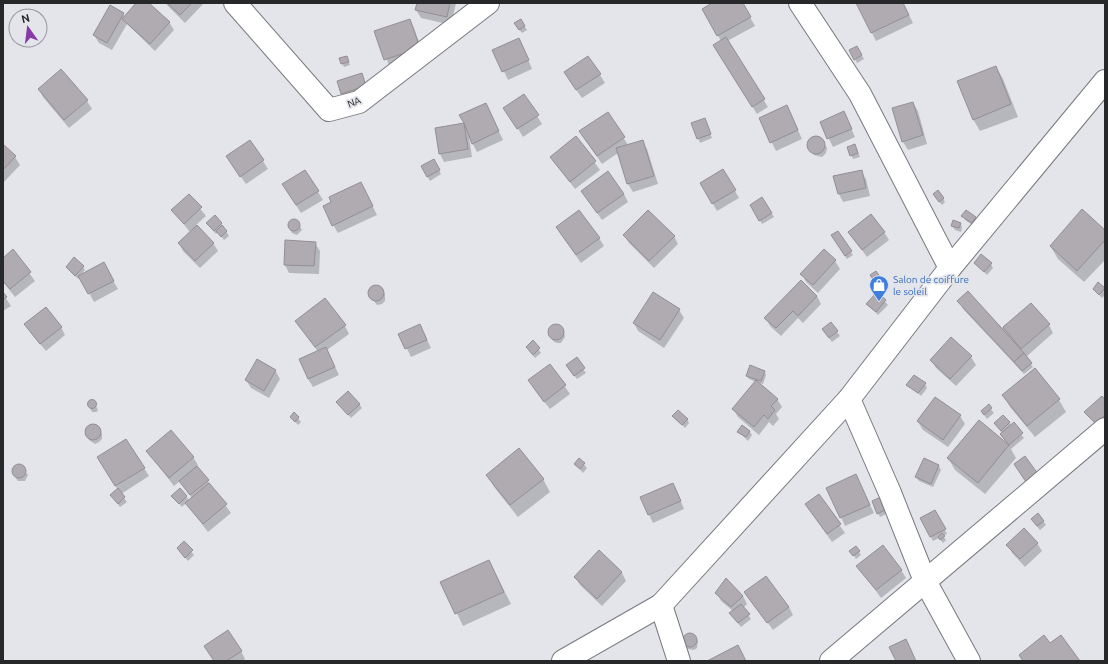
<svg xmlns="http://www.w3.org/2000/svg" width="1108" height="664" font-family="Ubuntu,sans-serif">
<rect width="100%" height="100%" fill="#e3e5eb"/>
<g fill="#0003">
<polygon points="136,3 148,3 169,22 174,30 155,51 127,24 112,50 99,43 94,35 123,14 125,17"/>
<polygon points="165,3 204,3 185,23"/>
<polygon points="418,3 456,3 451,25 421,18 416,10"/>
<polygon points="714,3 742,3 755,26 727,41 768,107 757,114 719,53 721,41 703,9"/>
<polygon points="857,3 903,3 913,23 876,41"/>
<polygon points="410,20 414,28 424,56 390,68 376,31"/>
<polygon points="520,20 527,30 522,33 517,27"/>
<polygon points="523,47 532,69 508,80 494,50"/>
<polygon points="856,47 864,59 857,63 850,51"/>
<polygon points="346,57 350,65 344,67 342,63"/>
<polygon points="996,67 1003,79 1018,117 980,131 973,119"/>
<polygon points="361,74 367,90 344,97 342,93"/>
<polygon points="600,75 605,83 582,98 570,81"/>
<polygon points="39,89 87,101 92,109 69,128 43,97"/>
<polygon points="524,95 542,124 523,137 510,115"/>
<polygon points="913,103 918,111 927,144 908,150 903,142"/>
<polygon points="486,104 503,140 477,152 469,137 472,157 444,162 440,154 436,128 465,124"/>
<polygon points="607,113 628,145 642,141 647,149 658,184 633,192 628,184 618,153 602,164 585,139"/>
<polygon points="791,115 802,139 776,151 760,118"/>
<polygon points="848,121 855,137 833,147 821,123"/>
<polygon points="706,123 712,138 700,143 693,124"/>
<polygon points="576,137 600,170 575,189 551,157"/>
<polygon points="815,137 820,137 827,148 826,153 822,157 814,155 808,147 810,139"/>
<polygon points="250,141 268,169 246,184 227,157"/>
<polygon points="3,145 15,157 20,165 3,183"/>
<polygon points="848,148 857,149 860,157 853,159"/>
<polygon points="434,161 441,174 430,181 422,167"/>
<polygon points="723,170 739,198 717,211 701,183"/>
<polygon points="861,171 866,179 870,196 843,202 839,194 835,176"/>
<polygon points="365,191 377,215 338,233 333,225 333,202"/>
<polygon points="318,192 323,200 301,213 288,193"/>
<polygon points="624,194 628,202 602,220 587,199"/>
<polygon points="189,195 206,216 196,225 213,243 218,251 200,268 183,251 179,243 190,232 172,210"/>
<polygon points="762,198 774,217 762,224 751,205"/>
<polygon points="936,198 943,198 945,202 942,205"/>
<polygon points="963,216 975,218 978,222 974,226 965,220"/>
<polygon points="294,220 297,221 302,230 297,235 292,233 288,226 289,222"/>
<polygon points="221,223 229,236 224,240 218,232 216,234 207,224"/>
<polygon points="960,223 962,227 961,232 955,230 952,226"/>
<polygon points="557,228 599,238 604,246 581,263"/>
<polygon points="1105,231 1105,260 1084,282 1058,259 1051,247"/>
<polygon points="838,232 853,255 847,259 834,239"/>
<polygon points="849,232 884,232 889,240 867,257"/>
<polygon points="624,235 674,236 678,244 654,268 629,243"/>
<polygon points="315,243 320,251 319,274 289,273 285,265"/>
<polygon points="13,251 35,281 15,297 3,282 3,259"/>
<polygon points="835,261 840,269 818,293 806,282 802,274"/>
<polygon points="975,263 991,264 993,268 987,275"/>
<polygon points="67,267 83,267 85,270 81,275 108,272 118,289 94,302 80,276 78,279"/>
<polygon points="876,272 882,282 878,285 872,275"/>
<polygon points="1099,284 1105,290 1105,295 1102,298 1094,289"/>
<polygon points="375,286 379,287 385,294 385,301 382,304 377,305 370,296 370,291"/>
<polygon points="968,292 1002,328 1031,304 1049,325 1053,333 1026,357 1033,367 1024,374 963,309 959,301"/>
<polygon points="877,293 888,305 878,315 868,304"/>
<polygon points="3,294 11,306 3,311"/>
<polygon points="817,296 821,304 803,323 798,318 781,336 770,326 766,318"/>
<polygon points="679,310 684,318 664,348 638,331 634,323"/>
<polygon points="296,321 345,326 349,334 327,350 339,375 313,387 308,379 318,352"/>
<polygon points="831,323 840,336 832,342 825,333"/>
<polygon points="420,325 431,348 411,357 400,334"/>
<polygon points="556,325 562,328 564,332 565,337 561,343 557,343 553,341 549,332 550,328"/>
<polygon points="61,327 65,335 46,351 30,332"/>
<polygon points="533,342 541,353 535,358 527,347"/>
<polygon points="971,357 976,365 956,386 936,368 931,360"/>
<polygon points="576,359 586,373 577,379 569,369"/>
<polygon points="550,365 570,394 550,409 534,389"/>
<polygon points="275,370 280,379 269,398 251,388 246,380"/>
<polygon points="1034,370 1059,400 1066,412 1035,437 1010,407 1003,395"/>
<polygon points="764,371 766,375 763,384 757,382 777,399 782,407 776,414 779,419 773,426 769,422 759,435 738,417 733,409 756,382 749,379 747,376"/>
<polygon points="925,384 927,388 921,396 908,385"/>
<polygon points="91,401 96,405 98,411 96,412 92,412 90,408 89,403"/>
<polygon points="1105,401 1105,428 1101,431 1086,412"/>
<polygon points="337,402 359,404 362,408 351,418"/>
<polygon points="988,406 994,413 987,419 982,412"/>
<polygon points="294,413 301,422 298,425 291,417"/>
<polygon points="673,416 687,419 689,423 685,428"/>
<polygon points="960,416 965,424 948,447 923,430 918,422"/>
<polygon points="1003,416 1024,438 1011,449 1016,458 985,494 955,470 948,458 1007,444 1001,434 1002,433 995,424"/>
<polygon points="94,425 102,434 102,439 99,442 95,444 89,440 86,431 88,427"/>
<polygon points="739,432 750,432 752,435 748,441"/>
<polygon points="147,451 193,457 198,465 197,466 231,513 208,532 186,503 182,507 173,496 186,496 189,500 192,498 180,481 174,486"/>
<polygon points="579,459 587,468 583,473 575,464"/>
<polygon points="924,460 939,466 941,470 933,487 919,481 916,477"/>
<polygon points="17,465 21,466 28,475 25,481 18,481 13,474 14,468"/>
<polygon points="103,466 144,468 149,476 121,494 127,502 120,507 111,495 118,490"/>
<polygon points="487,475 543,479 550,492 518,517 494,487"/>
<polygon points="856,476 874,513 845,526 828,488"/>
<polygon points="677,492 684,509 653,523 641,498"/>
<polygon points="819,495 845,533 832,542 811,512"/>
<polygon points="881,498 888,513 880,517 878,513"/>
<polygon points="935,511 947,534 943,536 946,540 943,543 939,538 933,541 921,518"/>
<polygon points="1043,521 1046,525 1040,530 1034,523"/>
<polygon points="184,543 194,555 188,561 178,549"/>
<polygon points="1037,543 1042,551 1025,567 1012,553 1008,545"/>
<polygon points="856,547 861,555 856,559 851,551"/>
<polygon points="599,552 622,573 626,581 602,606 580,585 575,577"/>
<polygon points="489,561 511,604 463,626 442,582"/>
<polygon points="858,566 901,570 906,578 881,598"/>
<polygon points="727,580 743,596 747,604 743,608 751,619 741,627 733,617 733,611 721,601 717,593"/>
<polygon points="745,592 789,607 793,615 773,630"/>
<polygon points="688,634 692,634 698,641 697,648 694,650 688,649 683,640"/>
<polygon points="241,651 245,659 243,661 215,661"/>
</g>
<g fill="#b0abb1" stroke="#938f94">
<polygon points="136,3 149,3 170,22 150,44 122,19"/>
<polygon points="167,3 192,3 180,15"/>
<polygon points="417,3 450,3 447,17 415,10"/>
<polygon points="712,3 743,3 751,17 717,36 702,9"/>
<polygon points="856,3 903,3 909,15 871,33"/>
<polygon points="110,5 124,13 107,43 93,35"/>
<polygon points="410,19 420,48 384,60 374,31"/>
<polygon points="521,19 525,26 519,30 514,23"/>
<polygon points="726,37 765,99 752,107 713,45"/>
<polygon points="519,38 529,60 502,72 492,50"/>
<polygon points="857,46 862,55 854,60 849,50"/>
<polygon points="347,56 349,62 341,64 339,58"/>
<polygon points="588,56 601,74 576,90 564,72"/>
<polygon points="996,66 1011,104 973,120 957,81"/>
<polygon points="61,69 88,100 64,120 38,89"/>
<polygon points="362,73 366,86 341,94 337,81"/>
<polygon points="524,94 539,115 517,129 503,108"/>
<polygon points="913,102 923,135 902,142 892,108"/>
<polygon points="486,103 499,131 472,144 464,123 459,115"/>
<polygon points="787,105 798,130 770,143 759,118"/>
<polygon points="844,111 852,129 827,139 820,122"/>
<polygon points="608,112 625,137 597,156 579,131"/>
<polygon points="705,118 711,134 697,139 691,123"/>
<polygon points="464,123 468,149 439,154 435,128"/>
<polygon points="576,136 596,161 570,182 550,157"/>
<circle cx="816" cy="145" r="9"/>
<polygon points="250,140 264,160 240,177 226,156"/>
<polygon points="643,140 654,176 627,184 616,148"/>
<polygon points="3,144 16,156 3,170"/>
<polygon points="855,144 858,153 850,156 847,147"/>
<polygon points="434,159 440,170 427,177 421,166"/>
<polygon points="723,169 736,190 712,204 700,183"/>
<polygon points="305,170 319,191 296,205 282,184"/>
<polygon points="862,170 866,188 838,194 833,176"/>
<polygon points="608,171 624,194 597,213 581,191"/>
<polygon points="361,182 373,206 332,226 323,206 331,202 329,197"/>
<polygon points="938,190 944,198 939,202 933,194"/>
<polygon points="189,194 202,207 184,224 171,210"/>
<polygon points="762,197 772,213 759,221 750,205"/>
<polygon points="1082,209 1105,230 1105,240 1077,271 1050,246"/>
<polygon points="579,210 600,238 576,255 556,227"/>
<polygon points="648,210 675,236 649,261 623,235"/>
<polygon points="966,210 976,217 972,223 961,216"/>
<polygon points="871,214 885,232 862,250 848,232"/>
<polygon points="215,215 222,223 214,231 206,223"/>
<circle cx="294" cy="225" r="6"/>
<polygon points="953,220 961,223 959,228 951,226"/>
<polygon points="197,225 214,243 195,261 178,243"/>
<polygon points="222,225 227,231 221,237 216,231"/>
<polygon points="838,231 852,251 845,256 831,235"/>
<polygon points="285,240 316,242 314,266 284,265"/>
<polygon points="13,249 31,272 10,289 3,281 3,258"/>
<polygon points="824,249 836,260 813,285 800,274"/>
<polygon points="981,254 992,263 984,272 974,263"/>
<polygon points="74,257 84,266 75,276 66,267"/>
<polygon points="104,262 114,281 88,294 78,276"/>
<polygon points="876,271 881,278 875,282 870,275"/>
<polygon points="801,280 817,296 798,316 793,311 776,328 764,318"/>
<polygon points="1098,282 1105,288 1099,295 1093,289"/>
<circle cx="376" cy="293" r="8"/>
<polygon points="968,291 1024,353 1014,362 957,301"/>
<polygon points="3,292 7,297 3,300"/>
<polygon points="653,292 680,309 660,340 633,323"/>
<polygon points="877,292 886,300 876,312 866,304"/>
<polygon points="325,298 346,325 315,347 295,321"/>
<polygon points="1031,303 1050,324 1021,349 1003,327"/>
<polygon points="46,307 62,327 40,344 24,324"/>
<polygon points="831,322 838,331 829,338 822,329"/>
<polygon points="420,324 427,340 405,349 398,334"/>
<circle cx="556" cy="332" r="8"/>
<polygon points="951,337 972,356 950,379 930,360"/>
<polygon points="533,340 540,348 533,355 526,347"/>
<polygon points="326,347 335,367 308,379 299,359"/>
<polygon points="1024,353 1032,363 1022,371 1014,362"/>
<polygon points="577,357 585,368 574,376 566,365"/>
<polygon points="257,359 276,370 264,391 245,380"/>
<polygon points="550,364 566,385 544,402 528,380"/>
<polygon points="750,365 765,371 761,381 746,376"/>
<polygon points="1035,368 1060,399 1027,426 1002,395"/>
<polygon points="914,375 926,383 918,393 906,385"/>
<polygon points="756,380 778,399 771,406 775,410 768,419 764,415 754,427 732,409"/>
<polygon points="348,391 360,404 348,415 336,402"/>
<polygon points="1102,396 1105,399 1105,415 1096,424 1084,412"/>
<polygon points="935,397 961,415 943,440 917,421"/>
<circle cx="92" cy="404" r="4.5"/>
<polygon points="989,404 992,408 984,415 981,411"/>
<polygon points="678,410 688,419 682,425 672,416"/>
<polygon points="294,412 299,417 295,422 290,417"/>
<polygon points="1003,415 1010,422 1001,431 994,423"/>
<polygon points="979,420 1009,445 978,483 947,458"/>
<polygon points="1014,422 1023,433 1009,445 1000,434"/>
<circle cx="93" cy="432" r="8"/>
<polygon points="742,425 750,431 746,437 737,432"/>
<polygon points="171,430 194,457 169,478 146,451"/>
<polygon points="126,439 145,468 115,486 97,457"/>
<polygon points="519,448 544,479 510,505 486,475"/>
<polygon points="1025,456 1038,474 1026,482 1014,464"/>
<polygon points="579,458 585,463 580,469 574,464"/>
<polygon points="924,458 939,465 931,484 915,477"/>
<circle cx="19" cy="471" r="7"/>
<polygon points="197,466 209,480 190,495 179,481"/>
<polygon points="856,474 870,505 840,518 826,488"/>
<polygon points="209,483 227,504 203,524 185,503"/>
<polygon points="673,483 681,501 648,515 640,497"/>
<polygon points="118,488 125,497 118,504 110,495"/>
<polygon points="180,488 187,496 179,504 171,496"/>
<polygon points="819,494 841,524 827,534 805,504"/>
<polygon points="881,497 887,509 877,514 872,501"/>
<polygon points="935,510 946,529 930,537 920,518"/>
<polygon points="1038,513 1044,521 1037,526 1031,519"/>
<polygon points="1024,528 1038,543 1020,559 1006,545"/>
<polygon points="942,533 945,536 940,540 938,537"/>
<polygon points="184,541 193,550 185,558 177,548"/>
<polygon points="883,545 902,570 876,590 856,566"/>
<polygon points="856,546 860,551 853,556 849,551"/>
<polygon points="599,550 622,572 597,599 574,577"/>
<polygon points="489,560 504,592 455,614 440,582"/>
<polygon points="766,576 789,607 767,623 744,592"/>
<polygon points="726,578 743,596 731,607 715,593"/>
<polygon points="741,604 750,614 738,623 729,613"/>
<polygon points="228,630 242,651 226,661 214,661 204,646"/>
<circle cx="690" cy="640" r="7"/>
<polygon points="1044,635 1050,643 1061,635 1080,661 1023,661 1019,655"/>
<polygon points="906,639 916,661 896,661 889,647"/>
<polygon points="738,645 746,661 707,661"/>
</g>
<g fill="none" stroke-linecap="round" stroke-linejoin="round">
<defs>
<g id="minor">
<polyline points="235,3 329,110 359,102 488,3"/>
<polyline points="800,3 860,94 950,268"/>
<polyline points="849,399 890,493 925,581 969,661"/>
<polyline points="661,605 679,661"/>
<polyline points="563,661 661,605 849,399 950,268 1105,81"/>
<polyline points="831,661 1105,429"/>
</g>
</defs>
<use href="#minor" stroke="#787980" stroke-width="24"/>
<use href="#minor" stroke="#fff" stroke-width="22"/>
</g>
<defs>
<symbol id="shop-pin" viewBox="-11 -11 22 30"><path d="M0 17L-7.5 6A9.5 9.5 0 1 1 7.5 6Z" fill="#3f7fe0" stroke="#e3e5eb"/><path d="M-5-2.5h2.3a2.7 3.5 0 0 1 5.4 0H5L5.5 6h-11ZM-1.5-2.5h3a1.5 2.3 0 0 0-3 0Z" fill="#fff"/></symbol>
</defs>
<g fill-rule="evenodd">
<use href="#shop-pin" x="868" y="274" width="22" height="30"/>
</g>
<g text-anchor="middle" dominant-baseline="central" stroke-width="3.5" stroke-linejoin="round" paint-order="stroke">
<g font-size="10" fill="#27282a" stroke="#e3e5eb">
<text transform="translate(354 102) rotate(-21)">NA</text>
</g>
<g font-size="10" fill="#366cbe" stroke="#e3e5eb" text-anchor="start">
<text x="893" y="279">Salon de coiffure<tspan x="893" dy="12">le soleil</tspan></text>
</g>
</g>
<rect width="1108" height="664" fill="none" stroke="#27282a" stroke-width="8"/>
<g transform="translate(28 28) rotate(346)"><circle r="19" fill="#e3e5eb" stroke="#98999e"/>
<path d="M0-3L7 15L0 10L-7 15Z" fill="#8839a8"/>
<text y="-6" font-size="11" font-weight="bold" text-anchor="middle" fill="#27282a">N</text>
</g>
</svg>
